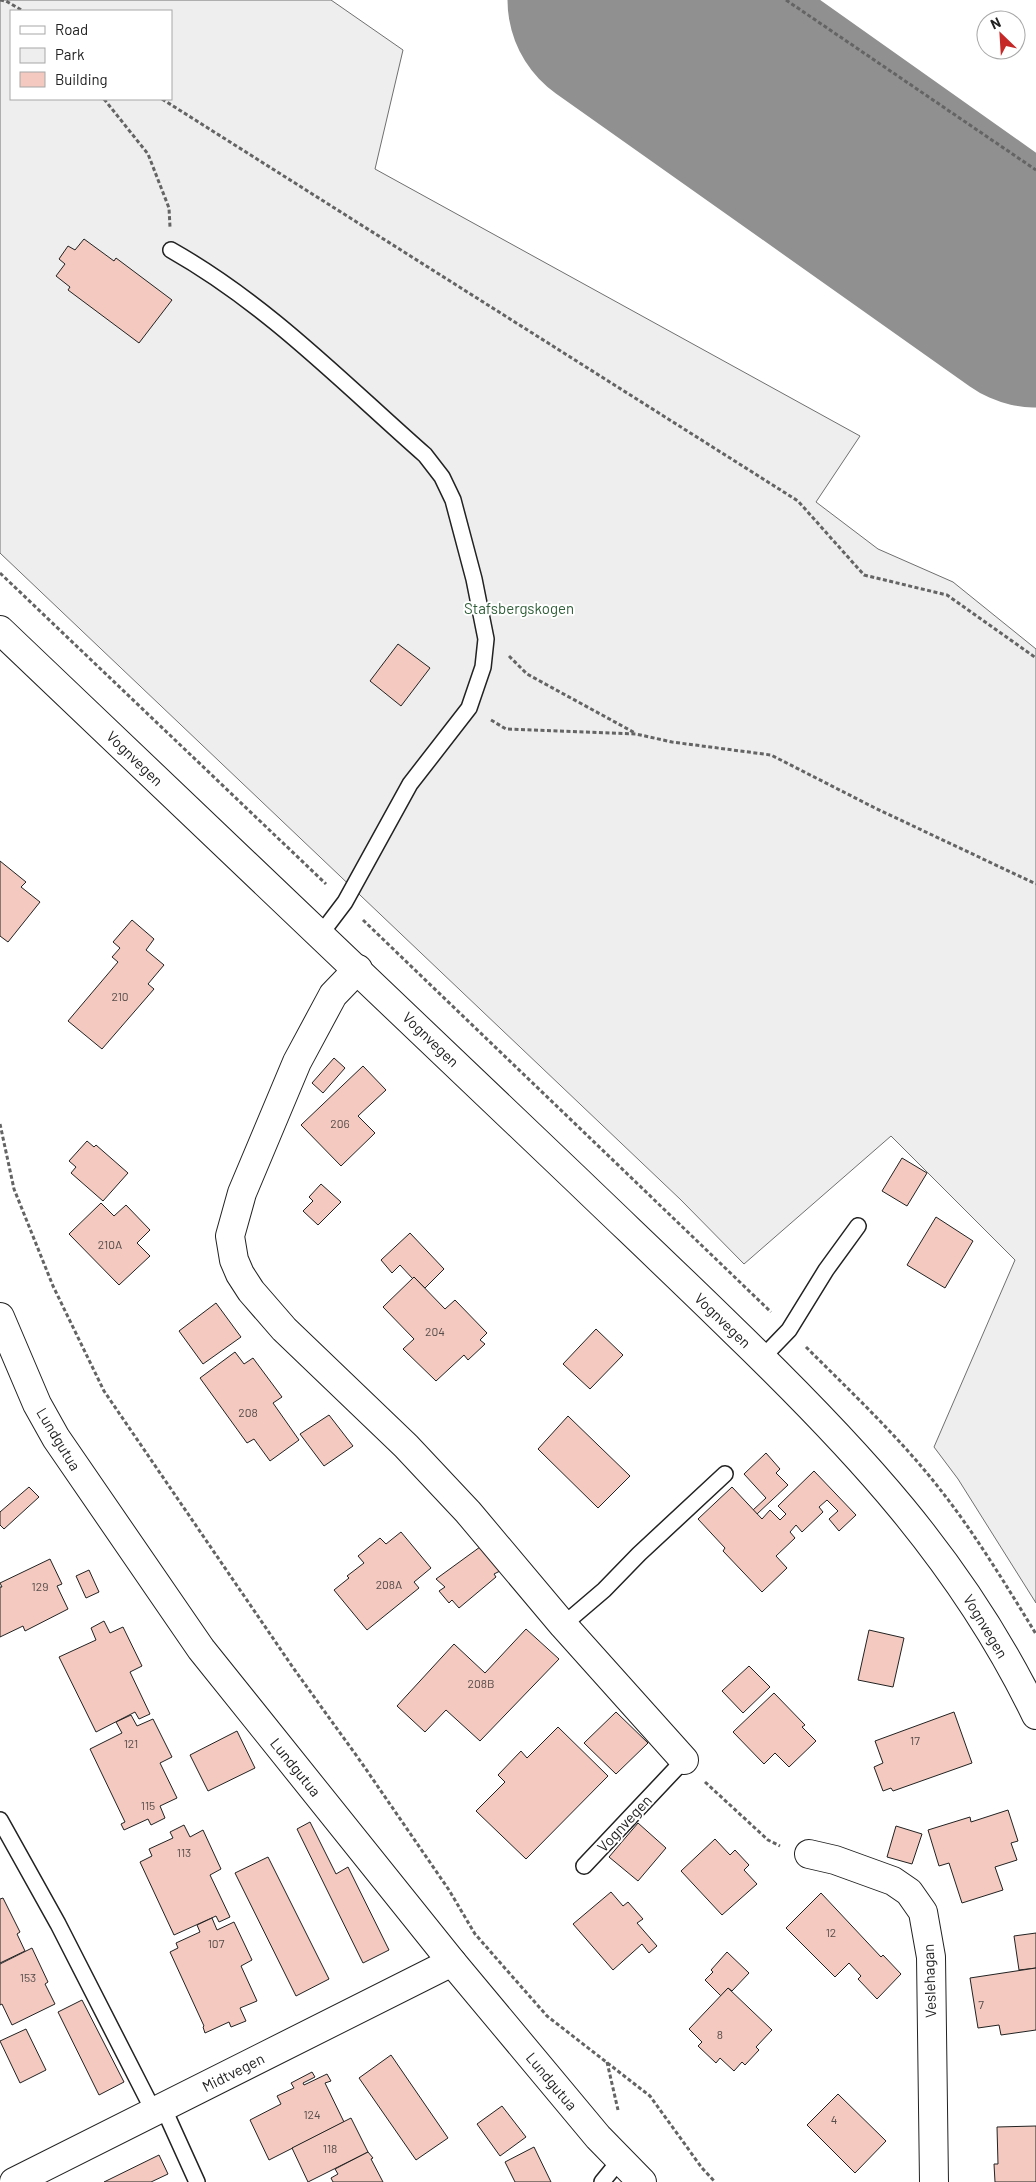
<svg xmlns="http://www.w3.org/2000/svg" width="1036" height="2182" font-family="Barlow,sans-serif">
<rect width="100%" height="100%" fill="#fff"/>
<path fill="#eee" stroke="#6f6f6f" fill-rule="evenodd" d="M0,0H331L403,50L375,169L860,436L816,502L878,549L953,582L1036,649V1603L958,1479L934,1447L1015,1260L891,1136L744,1264L681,1200L0,553ZM11,11H171V99H11Z"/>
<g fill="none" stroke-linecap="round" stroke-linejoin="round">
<polyline stroke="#909090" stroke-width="229" points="622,0 1036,293"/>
</g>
<g fill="#f3c9c0" stroke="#222">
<polygon points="84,239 114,261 116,258 172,300 139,343 68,290 70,287 56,276 65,264 59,259 68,246 75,250"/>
<polygon points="398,644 430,668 401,706 370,681"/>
<polygon points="0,861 26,882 21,887 40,902 8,942 0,936"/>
<polygon points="132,920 154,939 146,950 164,965 148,984 154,989 102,1049 68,1021 118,962 112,957 120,948 113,942"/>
<polygon points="334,1058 345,1068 323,1093 312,1083"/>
<polygon points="363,1066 386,1090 358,1116 375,1133 341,1166 301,1125"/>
<polygon points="87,1141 94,1147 96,1145 128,1173 103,1201 71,1173 76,1167 69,1161"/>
<polygon points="902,1158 927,1173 907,1206 882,1191"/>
<polygon points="321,1184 341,1202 318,1225 303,1211 313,1201 309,1197"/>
<polygon points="101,1203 114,1216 126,1205 150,1230 137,1243 150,1256 119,1285 69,1234"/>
<polygon points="936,1217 973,1241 945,1288 907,1265"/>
<polygon points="410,1233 444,1269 425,1288 414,1277 413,1279 400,1265 392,1273 381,1260"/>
<polygon points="414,1277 445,1309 455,1300 487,1333 480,1340 485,1344 468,1360 464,1355 436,1381 403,1349 414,1339 383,1307"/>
<polygon points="216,1303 241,1337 203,1364 179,1331"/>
<polygon points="596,1329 623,1355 590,1389 563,1364"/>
<polygon points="235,1352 244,1364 253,1358 282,1397 273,1403 299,1440 270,1461 254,1439 247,1443 200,1378"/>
<polygon points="329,1415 353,1446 324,1466 300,1434"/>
<polygon points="568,1416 630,1476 598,1508 538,1449"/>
<polygon points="766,1453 780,1469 776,1473 788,1485 757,1514 753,1510 766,1498 744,1474"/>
<polygon points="814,1471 856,1515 839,1531 829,1519 838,1511 827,1500 819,1507 823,1512 802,1532 796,1525 790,1532 795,1538 776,1556 787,1568 762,1592 723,1551 725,1548 698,1519 732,1487 762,1519 770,1510 780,1520 786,1514 778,1506"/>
<polygon points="29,1487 39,1497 4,1529 0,1525 0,1512"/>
<polygon points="401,1532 431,1568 414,1582 419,1588 367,1630 334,1590 349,1578 347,1576 364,1563 358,1556 380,1538 386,1544"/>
<polygon points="480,1547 500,1571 494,1574 496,1577 459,1608 452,1600 449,1603 439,1591 445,1587 436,1579"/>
<polygon points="50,1559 62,1584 57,1586 68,1609 25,1631 23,1626 0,1637 0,1587 2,1587 0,1583"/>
<polygon points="89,1570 99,1592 86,1598 76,1576"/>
<polygon points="104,1621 110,1633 123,1627 142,1666 130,1672 150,1714 139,1719 135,1712 96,1732 59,1657 96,1640 91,1628"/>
<polygon points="526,1629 559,1659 480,1741 446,1710 425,1732 397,1706 454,1644 485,1673"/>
<polygon points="869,1630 904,1638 893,1687 858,1680"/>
<polygon points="749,1666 770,1687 743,1713 722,1691"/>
<polygon points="774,1693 805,1725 802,1727 816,1741 789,1767 775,1753 764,1764 733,1732"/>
<polygon points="616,1712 648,1743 616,1774 584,1743"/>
<polygon points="954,1712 972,1763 893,1791 891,1788 883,1791 874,1767 883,1763 875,1741"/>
<polygon points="131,1715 137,1726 153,1719 172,1757 160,1763 177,1798 160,1806 165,1818 151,1825 148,1819 124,1830 121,1824 125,1822 90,1749 122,1733 116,1722"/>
<polygon points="558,1727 608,1776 526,1859 476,1811 505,1782 498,1775 521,1751 527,1758"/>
<polygon points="237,1731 255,1768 208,1791 190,1755"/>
<polygon points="1008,1810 1018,1841 1011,1843 1017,1860 995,1867 1003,1890 962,1903 949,1863 939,1866 928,1830 970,1817 971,1822"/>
<polygon points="310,1822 336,1874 348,1867 389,1950 363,1963 297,1829"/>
<polygon points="638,1823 666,1848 638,1881 609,1857"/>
<polygon points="184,1825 190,1837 203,1830 221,1869 210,1875 230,1917 219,1922 216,1916 174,1935 140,1862 152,1856 149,1849 173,1838 170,1832"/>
<polygon points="896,1826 922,1834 912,1864 887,1857"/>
<polygon points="715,1839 730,1855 735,1850 749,1865 744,1870 757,1884 722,1915 681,1871"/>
<polygon points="268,1857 329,1979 296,1996 235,1873"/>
<polygon points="611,1892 623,1906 628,1902 643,1919 637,1923 657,1946 649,1953 642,1944 613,1970 573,1924"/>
<polygon points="821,1893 881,1957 883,1955 901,1974 877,1999 858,1979 861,1976 849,1963 835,1977 786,1928"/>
<polygon points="3,1898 20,1932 17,1934 25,1951 0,1963 0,1899"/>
<polygon points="212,1918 217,1930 234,1922 252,1960 241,1966 257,2001 240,2008 246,2021 231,2027 229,2022 205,2033 203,2027 204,2026 170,1952 178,1948 176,1943 200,1932 197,1925"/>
<polygon points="1036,1933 1036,1968 1019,1970 1014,1936"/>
<polygon points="32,1948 48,1982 45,1984 55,2004 12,2025 2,2004 0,2005 0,1964"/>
<polygon points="727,1952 749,1973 732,1991 728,1988 721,1996 705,1980 713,1972 711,1970"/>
<polygon points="1036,1968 1036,2030 1001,2035 999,2025 978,2028 970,1978"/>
<polygon points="728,1988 772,2030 756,2047 759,2050 745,2065 742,2062 734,2071 720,2058 716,2063 698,2046 702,2042 689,2029"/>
<polygon points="82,2000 124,2082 99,2095 58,2012"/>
<polygon points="26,2029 46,2070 20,2083 0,2041"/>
<polygon points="391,2055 448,2138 416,2160 359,2078"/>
<polygon points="312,2072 315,2077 303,2083 304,2085 327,2074 331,2081 325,2083 344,2122 269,2160 250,2120 281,2104 277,2096 294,2088 291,2083"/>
<polygon points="838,2094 886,2141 855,2173 807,2125"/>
<polygon points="502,2106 526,2137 500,2156 477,2124"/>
<polygon points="351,2118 368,2152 308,2182 292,2148"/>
<polygon points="1036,2126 1036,2182 995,2182 994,2164 998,2164 997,2127"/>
<polygon points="534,2147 551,2182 515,2182 505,2162"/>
<polygon points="368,2152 373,2158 371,2159 383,2182 333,2182 331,2178 338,2174 335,2169"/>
<polygon points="159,2155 168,2174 151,2182 104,2182"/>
</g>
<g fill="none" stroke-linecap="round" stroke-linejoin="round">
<defs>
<g id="service">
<path d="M171,250C268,305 342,382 425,455L442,477L453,500L474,579L486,639L483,667L469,708L410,784L345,902L320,935"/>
<polyline points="762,1358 789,1330 826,1270 858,1226"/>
<polyline points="563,1625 604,1590 639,1554 725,1474"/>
<polyline points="0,1820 58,1924 154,2112"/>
<polyline points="584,1866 684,1760"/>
<polyline points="163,2107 197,2182"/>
<polyline points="602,2182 620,2160"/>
</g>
<g id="minor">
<polyline points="358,969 333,995 297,1062 242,1193 230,1236 234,1260 240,1274 251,1291 284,1329 406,1446 468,1512 563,1625 684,1760"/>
<polyline points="0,1317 37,1404 56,1438 201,1649 452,1962 598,2137 642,2182"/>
<polyline points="809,1854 835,1860 893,1881 909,1892 923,1912 931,1957 934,2182"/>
<polyline points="14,2182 452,1962"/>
</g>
<path id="primary" d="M0,630C192,812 384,994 575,1178C628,1229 681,1279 733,1330C854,1447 962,1561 1036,1715"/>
</defs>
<use href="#service" stroke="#222" stroke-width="18"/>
<use href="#minor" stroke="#222" stroke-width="30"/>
<use href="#primary" stroke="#222" stroke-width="30"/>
<g stroke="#646464" stroke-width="3" stroke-dasharray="4 2.5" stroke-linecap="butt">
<polyline points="0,0 6,1 23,11"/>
<polyline points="786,0 1036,170"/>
<polyline points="104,99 148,154 169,208 170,227"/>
<polyline points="162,99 798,501 864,575 947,595 1036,658"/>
<polyline points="0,573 326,884"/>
<polyline points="509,656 527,674 635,733"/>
<polyline points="491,720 506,729 636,734 672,742 771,755 875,808 1036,884"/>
<polyline points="363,920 771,1312"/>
<polyline points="0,1124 14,1189 53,1286 104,1391 294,1669 361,1762 449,1890 475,1934 547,2016 650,2096 702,2168 715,2182"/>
<path d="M806,1347C851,1392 899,1437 939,1488C974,1532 1006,1585 1036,1634"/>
<polyline points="705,1782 768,1840 780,1846"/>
<polyline points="607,2062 618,2110"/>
</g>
<use href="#service" stroke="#fff" stroke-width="15"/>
<use href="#minor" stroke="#fff" stroke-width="28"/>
<use href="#primary" stroke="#fff" stroke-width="28"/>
</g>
<g text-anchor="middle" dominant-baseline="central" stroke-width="4" stroke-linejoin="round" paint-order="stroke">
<g font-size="12" fill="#564c4a">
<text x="120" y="996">210</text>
<text x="340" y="1123">206</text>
<text x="110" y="1244">210A</text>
<text x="435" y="1331">204</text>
<text x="248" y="1412">208</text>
<text x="389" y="1584">208A</text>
<text x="40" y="1586">129</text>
<text x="481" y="1683">208B</text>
<text x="915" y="1740">17</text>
<text x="131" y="1743">121</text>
<text x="148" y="1805">115</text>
<text x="184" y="1852">113</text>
<text x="831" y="1932">12</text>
<text x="216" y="1943">107</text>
<text x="28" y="1977">153</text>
<text x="981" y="2004">7</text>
<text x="720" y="2034">8</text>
<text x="312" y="2114">124</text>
<text x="834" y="2119">4</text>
<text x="330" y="2148">118</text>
</g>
<g font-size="15" fill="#2f5e38" stroke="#fff">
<text x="519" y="608">Stafsbergskogen</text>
</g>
<g font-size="15" fill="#222" stroke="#fff">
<text transform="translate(135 758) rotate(44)">Vognvegen</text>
<text transform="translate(431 1039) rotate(44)">Vognvegen</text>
<text transform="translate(723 1320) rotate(44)">Vognvegen</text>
<text transform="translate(59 1439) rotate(59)">Lundgutua</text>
<text transform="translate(986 1626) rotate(59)">Vognvegen</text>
<text transform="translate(296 1767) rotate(51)">Lundgutua</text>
<text transform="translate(624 1823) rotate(-47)">Vognvegen</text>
<text transform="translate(929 1981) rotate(-92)">Veslehagan</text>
<text transform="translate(233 2072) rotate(-27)">Midtvegen</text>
<text transform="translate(552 2081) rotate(50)">Lundgutua</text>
</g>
</g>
<rect x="10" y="10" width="162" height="90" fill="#ffffff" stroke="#a7a7a7"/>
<rect x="20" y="26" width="25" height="8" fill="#ffffff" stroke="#a7a7a7"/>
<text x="55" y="35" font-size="15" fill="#222222">Road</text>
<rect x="20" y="48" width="25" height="15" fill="#eeeeee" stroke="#a7a7a7"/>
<text x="55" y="60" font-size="15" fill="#222222">Park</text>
<rect x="20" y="72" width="25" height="15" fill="#f3c9c0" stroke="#a7a7a7"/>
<text x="55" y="85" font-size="15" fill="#222222">Building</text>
<g transform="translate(1001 35) rotate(335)"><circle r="24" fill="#ffffff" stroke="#a7a7a7"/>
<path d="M0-4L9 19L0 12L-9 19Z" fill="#c62828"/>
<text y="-8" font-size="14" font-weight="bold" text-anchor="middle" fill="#222222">N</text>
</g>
</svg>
